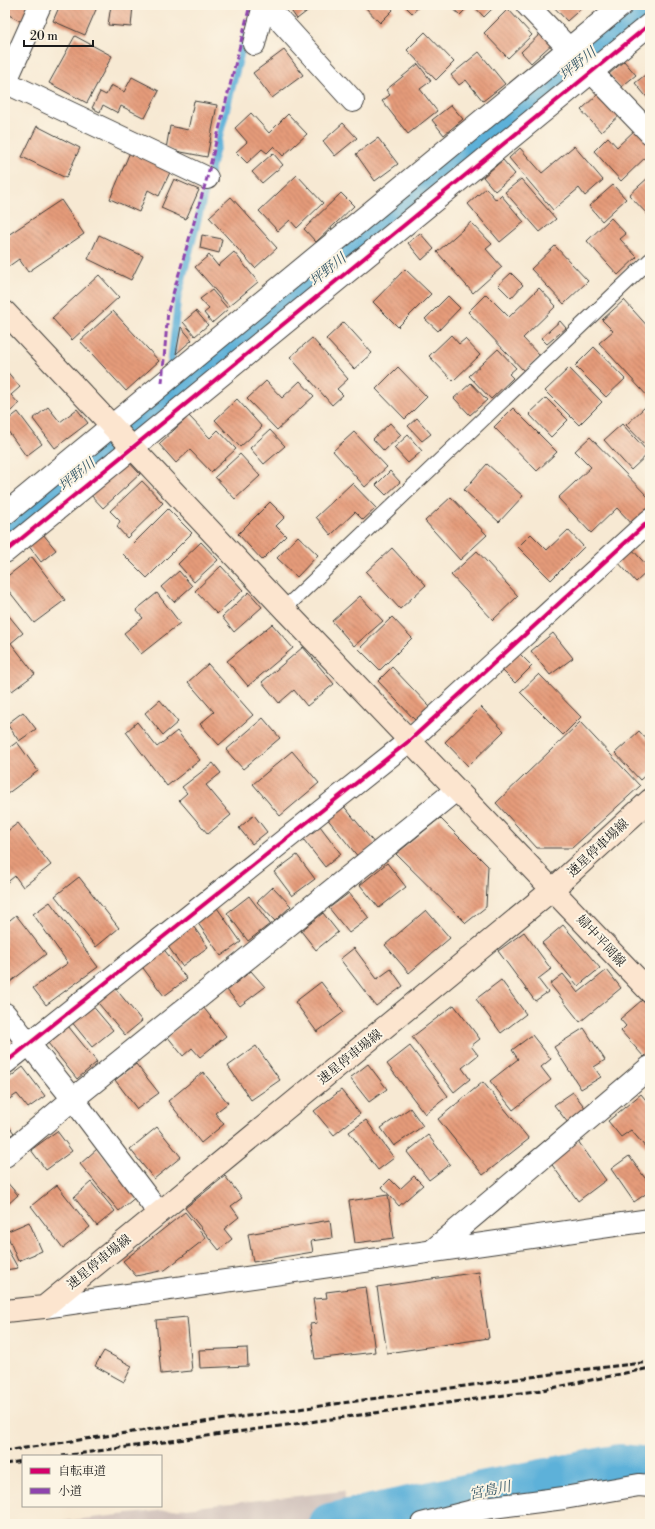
<svg xmlns="http://www.w3.org/2000/svg" width="655" height="1529" font-family="'Libre Bodoni','Noto Serif JP',serif">
<defs>
<pattern id="building-back-hatch" width="6" height="6" patternUnits="userSpaceOnUse"><rect width="6" height="6" fill="#e59b7a"/><path d="M-1 5l2 2M0 0l6 6M5-1l2 2" fill="none" stroke="#b97e63"/></pattern>
</defs>
<rect width="100%" height="100%" fill="#fcf5e5"/>
<filter id="ink" filterUnits="userSpaceOnUse"><feTurbulence type="fractalNoise" baseFrequency=".025" numOctaves="2"/><feDisplacementMap in="SourceGraphic" scale="8" xChannelSelector="R" yChannelSelector="G"/><feConvolveMatrix kernelMatrix="1 2 1 2 8 2 1 2 1" color-interpolation-filters="sRGB"/></filter>
<filter id="wash" filterUnits="userSpaceOnUse"><feTurbulence type="fractalNoise" baseFrequency=".012" numOctaves="4" result="noise"/><feDisplacementMap in="SourceGraphic" scale="16" xChannelSelector="R" yChannelSelector="G"/><feGaussianBlur stdDeviation="0.9" result="paint"/><feColorMatrix in="noise" values="0 0 0 0 0 0 0 0 0 0 0 0 0 0 0 0 0 1.4 0 .05"/><feComposite in="paint" operator="in"/></filter>
<g filter="url(#wash)">
<rect width="100%" height="100%" fill="#f7e9d3"/>
<polygon fill="#cfc0ba" points="344,1491 349,1524 36,1524"/>
<g fill="none" stroke-linecap="round" stroke-linejoin="round">
<g stroke="#5db1d9" stroke-width="7">
<polyline points="170,371 178,297 246,34"/>
<polyline points="167,402 169,385"/>
</g>
<g stroke="#5db1d9" stroke-width="42">
<polyline points="5,534 650,6"/>
<polyline points="330,1524 451,1498 619,1465 650,1468"/>
</g>
</g>
<g id="blocks">
<g fill="url(#building-back-hatch)">
<polygon points="5,5 26,5 30,7 22,22 5,13"/>
<polygon points="60,5 98,5 85,35 53,21"/>
<polygon points="111,5 133,5 131,27 108,25"/>
<polygon points="287,5 315,5 297,19"/>
<polygon points="363,5 389,5 393,10 380,23"/>
<polygon points="404,5 421,5 412,13"/>
<polygon points="449,5 470,5 460,15"/>
<polygon points="473,5 496,5 484,17"/>
<polygon points="552,5 585,5 567,21"/>
<polygon points="508,9 532,35 508,58 484,33"/>
<polygon points="543,31 553,43 531,63 521,52"/>
<polygon points="425,32 454,62 436,80 407,50"/>
<polygon points="75,36 112,56 87,103 49,83"/>
<polygon points="284,50 303,75 272,98 253,73"/>
<polygon points="479,52 505,84 483,101 466,80 459,85 451,75"/>
<polygon points="624,61 636,75 620,88 609,74"/>
<polygon points="418,64 431,81 420,89 437,111 408,134 382,101 390,95 386,90"/>
<polygon points="650,71 650,101 635,83"/>
<polygon points="132,77 159,91 145,118 121,106 118,113 103,105 100,112 92,108 100,92 106,95 111,85 124,92"/>
<polygon points="600,92 621,114 601,132 581,110"/>
<polygon points="194,101 217,105 207,157 166,149 170,126 188,130"/>
<polygon points="451,105 463,119 444,135 432,120"/>
<polygon points="251,113 269,133 288,114 307,134 283,156 274,146 267,153 262,149 247,163 236,152 247,142 235,128"/>
<polygon points="343,123 357,138 335,156 323,141"/>
<polygon points="37,126 80,148 66,178 22,157"/>
<polygon points="637,128 650,142 650,153 621,181 594,151 608,137 617,147"/>
<polygon points="378,138 398,164 375,181 356,154"/>
<polygon points="574,146 603,180 585,196 579,188 553,210 509,158 520,148 542,173"/>
<polygon points="130,152 171,170 159,196 148,190 139,212 110,199"/>
<polygon points="273,153 283,165 262,183 252,172"/>
<polygon points="503,160 515,174 495,191 483,177"/>
<polygon points="297,175 323,203 297,228 290,220 278,231 259,211"/>
<polygon points="650,176 650,217 629,195"/>
<polygon points="174,179 199,190 186,219 161,208"/>
<polygon points="521,179 556,219 540,232 505,192"/>
<polygon points="613,185 626,199 602,221 589,206"/>
<polygon points="486,188 496,200 501,195 524,222 500,242 468,204"/>
<polygon points="341,193 354,206 316,242 304,229"/>
<polygon points="231,197 277,248 255,268 209,217"/>
<polygon points="61,200 84,234 28,272 19,259 5,269 5,237"/>
<polygon points="611,218 626,234 620,239 637,257 618,275 587,241"/>
<polygon points="471,222 492,244 486,249 502,267 473,293 437,252"/>
<polygon points="420,233 434,249 422,260 408,243"/>
<polygon points="99,235 143,256 131,280 88,259"/>
<polygon points="202,235 222,239 219,253 200,248"/>
<polygon points="555,246 588,281 564,304 531,269"/>
<polygon points="234,252 258,282 229,306 195,267 209,255 218,266"/>
<polygon points="405,269 431,294 398,327 373,302"/>
<polygon points="511,273 523,285 511,298 498,285"/>
<polygon points="99,275 119,297 72,340 52,318"/>
<polygon points="539,288 556,306 523,338 540,356 524,371 468,312 486,294 509,317"/>
<polygon points="212,290 228,309 212,323 204,313 209,309 200,299"/>
<polygon points="448,296 460,308 438,331 425,319"/>
<polygon points="624,300 650,329 650,399 599,343 613,331 602,320"/>
<polygon points="113,311 159,361 126,391 80,341"/>
<polygon points="196,311 208,325 195,336 183,322"/>
<polygon points="560,321 566,328 547,344 541,338"/>
<polygon points="344,322 372,353 354,369 326,339"/>
<polygon points="181,327 192,340 176,354"/>
<polygon points="451,335 459,344 465,339 480,355 453,381 429,356"/>
<polygon points="312,338 348,379 337,389 343,395 332,405 290,357"/>
<polygon points="594,347 625,379 606,397 575,366"/>
<polygon points="498,349 516,368 509,374 513,378 491,399 469,376"/>
<polygon points="398,367 427,397 405,419 376,389"/>
<polygon points="569,368 602,402 579,425 545,391"/>
<polygon points="5,369 20,387 11,395 19,404 5,416"/>
<polygon points="266,381 282,398 300,381 314,396 277,430 247,399"/>
<polygon points="471,383 487,400 470,415 454,398"/>
<polygon points="546,398 568,420 551,437 529,414"/>
<polygon points="237,399 262,427 240,447 215,420"/>
<polygon points="48,407 60,422 77,409 88,423 55,448 33,419"/>
<polygon points="645,407 650,412 650,450 626,425"/>
<polygon points="513,408 557,452 537,471 494,427"/>
<polygon points="18,412 42,444 26,456 5,427 5,422"/>
<polygon points="189,416 210,438 218,430 236,449 211,472 190,450 176,463 159,444"/>
<polygon points="417,418 431,434 422,441 408,426"/>
<polygon points="390,423 401,435 384,451 373,439"/>
<polygon points="622,424 649,453 631,470 604,440"/>
<polygon points="270,430 285,446 264,464 250,448"/>
<polygon points="354,432 387,467 365,487 333,451"/>
<polygon points="408,435 422,451 408,463 394,448"/>
<polygon points="590,437 650,499 650,510 634,526 617,508 591,533 558,498 591,467 575,451"/>
<polygon points="240,454 260,476 235,499 215,477"/>
<polygon points="125,458 140,474 103,508 88,492"/>
<polygon points="487,464 523,496 499,522 464,490"/>
<polygon points="390,471 400,482 386,495 376,485"/>
<polygon points="142,481 163,503 127,538 117,527 120,521 110,511"/>
<polygon points="352,483 376,508 363,520 355,512 331,535 316,517"/>
<polygon points="451,497 487,535 460,560 425,521"/>
<polygon points="270,502 285,517 276,526 286,536 262,560 238,534"/>
<polygon points="168,509 192,533 147,578 123,554"/>
<polygon points="568,530 584,547 551,580 518,547 531,534 547,550"/>
<polygon points="43,534 56,550 41,562 28,545"/>
<polygon points="298,536 318,555 297,577 277,558"/>
<polygon points="201,542 218,560 194,582 178,564"/>
<polygon points="392,548 426,585 400,609 366,572"/>
<polygon points="631,548 650,569 636,582 617,561"/>
<polygon points="477,551 518,596 493,620 451,575"/>
<polygon points="32,557 65,600 34,623 5,586 5,578"/>
<polygon points="221,566 243,590 217,614 195,591"/>
<polygon points="179,571 192,586 174,602 161,587"/>
<polygon points="249,592 262,607 234,632 222,617"/>
<polygon points="157,593 180,623 141,654 124,633 143,618 136,610"/>
<polygon points="360,596 383,621 354,646 332,621"/>
<polygon points="5,611 23,633 11,643 35,674 12,691 5,682"/>
<polygon points="392,617 412,638 380,670 359,649"/>
<polygon points="272,624 293,648 248,686 227,661"/>
<polygon points="553,633 573,658 550,675 531,651"/>
<polygon points="303,647 334,684 307,706 294,690 279,703 262,682"/>
<polygon points="517,651 532,666 515,683 500,668"/>
<polygon points="208,664 253,715 219,745 200,724 214,712 188,682"/>
<polygon points="392,667 430,707 415,720 378,681"/>
<polygon points="539,674 581,717 563,735 520,692"/>
<polygon points="160,700 178,722 163,735 145,713"/>
<polygon points="481,707 504,731 468,766 445,742"/>
<polygon points="23,712 36,729 19,741 7,724"/>
<polygon points="263,718 280,738 243,769 226,750"/>
<polygon points="137,722 157,747 177,731 200,760 167,786 126,732"/>
<polygon points="580,722 640,786 572,848 537,848 496,803"/>
<polygon points="639,731 650,743 650,771 640,780 615,753"/>
<polygon points="17,742 38,771 7,794 5,792 5,751"/>
<polygon points="292,751 319,783 280,816 253,784"/>
<polygon points="213,763 221,773 206,785 231,815 208,834 179,800 187,793 182,787"/>
<polygon points="342,804 375,844 359,858 326,817"/>
<polygon points="254,815 267,832 252,844 239,828"/>
<polygon points="440,818 488,866 486,907 466,923 396,854"/>
<polygon points="317,822 341,854 325,867 300,835"/>
<polygon points="18,823 51,865 23,887 15,876 5,884 5,833"/>
<polygon points="297,855 315,879 292,896 274,872"/>
<polygon points="387,863 406,887 379,908 360,885"/>
<polygon points="79,877 119,928 96,947 55,896"/>
<polygon points="273,887 291,906 275,921 257,902"/>
<polygon points="349,893 369,918 349,933 329,908"/>
<polygon points="249,896 270,924 248,941 227,913"/>
<polygon points="50,902 98,967 46,1005 33,988 68,963 33,914"/>
<polygon points="215,905 241,942 221,956 195,919"/>
<polygon points="426,910 450,938 409,973 385,945"/>
<polygon points="323,913 338,932 316,950 301,931"/>
<polygon points="16,915 46,954 5,986 5,924"/>
<polygon points="191,923 208,947 182,966 165,942"/>
<polygon points="563,925 600,968 578,986 542,943"/>
<polygon points="524,932 551,969 538,979 548,992 535,1001 498,951"/>
<polygon points="162,947 187,979 164,996 140,964"/>
<polygon points="354,948 377,979 391,969 403,986 376,1006 340,959"/>
<polygon points="607,970 621,988 580,1022 550,984 563,974 578,993"/>
<polygon points="251,971 265,987 240,1006 227,990"/>
<polygon points="501,980 526,1014 501,1033 476,999"/>
<polygon points="321,982 344,1012 317,1032 295,1002"/>
<polygon points="111,983 142,1021 125,1035 94,998"/>
<polygon points="642,1000 650,1009 650,1051 644,1057 621,1031 626,1026 620,1019"/>
<polygon points="91,1004 113,1030 92,1047 71,1021"/>
<polygon points="454,1005 480,1039 471,1046 478,1055 462,1068 470,1079 454,1092 412,1037"/>
<polygon points="203,1007 226,1036 200,1057 192,1048 183,1056 167,1036"/>
<polygon points="64,1021 97,1062 77,1079 44,1038"/>
<polygon points="5,1028 17,1042 5,1052"/>
<polygon points="584,1028 605,1060 594,1067 601,1077 581,1089 554,1047"/>
<polygon points="532,1035 551,1059 541,1067 551,1080 513,1110 490,1081 518,1059 512,1050"/>
<polygon points="256,1046 280,1080 251,1100 228,1066"/>
<polygon points="410,1046 448,1096 425,1114 387,1064"/>
<polygon points="136,1064 159,1093 137,1109 115,1080"/>
<polygon points="368,1064 387,1089 369,1102 350,1078"/>
<polygon points="23,1067 45,1096 28,1108 17,1094 5,1102 5,1081"/>
<polygon points="203,1072 228,1103 215,1113 224,1124 201,1143 168,1101"/>
<polygon points="483,1082 529,1139 483,1175 438,1119"/>
<polygon points="341,1090 360,1114 334,1135 314,1111"/>
<polygon points="573,1092 586,1109 568,1123 554,1105"/>
<polygon points="641,1094 650,1105 650,1147 647,1149 631,1130 621,1137 608,1121"/>
<polygon points="410,1108 423,1126 394,1146 381,1128"/>
<polygon points="366,1120 394,1158 378,1170 349,1132"/>
<polygon points="5,1121 14,1133 5,1140"/>
<polygon points="157,1127 181,1157 154,1179 130,1149"/>
<polygon points="57,1131 72,1151 46,1170 31,1150"/>
<polygon points="428,1135 450,1164 429,1180 407,1152"/>
<polygon points="578,1141 606,1180 578,1201 550,1162"/>
<polygon points="97,1149 137,1196 119,1211 80,1164"/>
<polygon points="629,1156 650,1185 650,1191 634,1202 611,1169"/>
<polygon points="225,1176 242,1198 231,1206 239,1217 224,1229 232,1239 219,1250 185,1208"/>
<polygon points="414,1176 423,1185 399,1206 382,1187 390,1179 400,1189"/>
<polygon points="5,1180 18,1195 5,1207"/>
<polygon points="91,1182 115,1211 97,1226 74,1197"/>
<polygon points="57,1185 90,1227 63,1248 31,1206"/>
<polygon points="388,1195 394,1238 355,1243 349,1201"/>
<polygon points="185,1212 206,1238 165,1270 136,1276 123,1261"/>
<polygon points="330,1220 332,1238 311,1241 313,1252 253,1262 248,1234"/>
<polygon points="29,1222 42,1251 18,1261 6,1232"/>
<polygon points="5,1245 18,1268 5,1270"/>
<polygon points="479,1272 489,1338 387,1353 377,1287"/>
<polygon points="366,1287 375,1352 315,1359 310,1324 317,1323 313,1299 327,1298 326,1292"/>
<polygon points="187,1317 192,1371 161,1374 156,1320"/>
<polygon points="247,1348 248,1366 200,1368 199,1350"/>
<polygon points="104,1351 132,1366 124,1382 95,1366"/>
</g>
</g>
</g>
<g filter="url(#ink)">
<use href="#blocks" fill-opacity="0" stroke="#3d3b37" stroke-width="1"/>
<g fill="none" stroke-linecap="round" stroke-linejoin="round">
<defs>
<polyline id="lane" points="284,609 650,260"/>
<g id="street">
<polyline points="266,5 353,101"/>
<polyline points="527,5 650,133"/>
<polyline points="254,44 264,5"/>
<polyline points="5,82 207,178"/>
<polyline points="5,83 40,5"/>
<polyline points="5,514 622,5"/>
<polyline points="5,552 650,24"/>
<polyline points="5,1014 73,1099 159,1213"/>
<polyline points="5,1063 409,741 650,520"/>
<polyline points="5,1156 73,1099 456,790"/>
<polyline points="432,1251 650,1067"/>
<polyline points="44,1307 650,1220"/>
<polyline points="422,1524 485,1508 564,1498 639,1485 650,1486"/>
</g>
<g id="secondary">
<polyline points="5,312 284,609 650,992"/>
<polyline points="5,1311 44,1307 159,1213 553,889 650,800"/>
</g>
</defs>
<use href="#lane" stroke="#3d3b37" stroke-width="16"/>
<use href="#street" stroke="#3d3b37" stroke-width="24"/>
<use href="#secondary" stroke="#3d3b37" stroke-width="24"/>
<use href="#lane" stroke="#fff" stroke-width="14"/>
<use href="#street" stroke="#fff" stroke-width="22"/>
<use href="#secondary" stroke="#fce5cf" stroke-width="22"/>
<g stroke="#1c1c1c" stroke-width="3" stroke-dasharray="6 3" stroke-linecap="butt">
<polyline points="5,1451 153,1429 589,1369 650,1362"/>
<polyline points="62,1456 542,1390 650,1368"/>
<polyline points="5,1464 23,1461"/>
</g>
<polyline stroke="#8e44ad" stroke-width="3" stroke-dasharray="6 3" stroke-linecap="butt" points="162,383 168,311 207,178 250,5"/>
<defs>
<g id="cycleway">
<polyline points="5,552 650,24"/>
<polyline points="5,1063 409,741 650,520"/>
</g>
</defs>
<use href="#cycleway" stroke="#fcf5e5" stroke-width="6"/>
<use href="#cycleway" stroke="#d6006c" stroke-width="4"/>
</g>
</g>
<g text-anchor="middle" dominant-baseline="central" stroke-width="4" stroke-linejoin="round" paint-order="stroke">
<g font-size="13" fill="#1c1c1c" stroke="#fcf5e5">
<text transform="translate(598 848) rotate(-43)">速星停車場線</text>
<text transform="translate(601 941) rotate(47)">婦中平岡線</text>
<text transform="translate(350 1057) rotate(-39)">速星停車場線</text>
<text transform="translate(99 1262) rotate(-39)">速星停車場線</text>
</g>
<g font-size="14" font-style="italic" fill="#365868" stroke="#fcf5e5">
<text transform="translate(578 64) rotate(-39)">坪野川</text>
<text transform="translate(328 270) rotate(-39)">坪野川</text>
<text transform="translate(77 475) rotate(-39)">坪野川</text>
<text transform="translate(490 1491) rotate(-12)">宮島川</text>
</g>
</g>
<rect width="655" height="1529" fill="none" stroke="#fcf5e5" stroke-width="20"/>
<rect x="22" y="1455" width="140" height="52" fill="#fcf5e5" stroke="#a29e95"/>
<rect x="30" y="1468" width="20" height="6" fill="#d6006c" stroke="#a29e95"/>
<text x="58" y="1475" font-size="12" fill="#1c1c1c">自転車道</text>
<rect x="30" y="1488" width="20" height="6" fill="#8e44ad" stroke="#a29e95"/>
<text x="58" y="1495" font-size="12" fill="#1c1c1c">小道</text>
<path d="M24 40v6h69v-6" fill="none" stroke="#1c1c1c" stroke-width="2"/>
<text x="30" y="40" font-size="12" fill="#1c1c1c" stroke="#fcf5e5" stroke-width="3" paint-order="stroke">20 m</text>
</svg>
